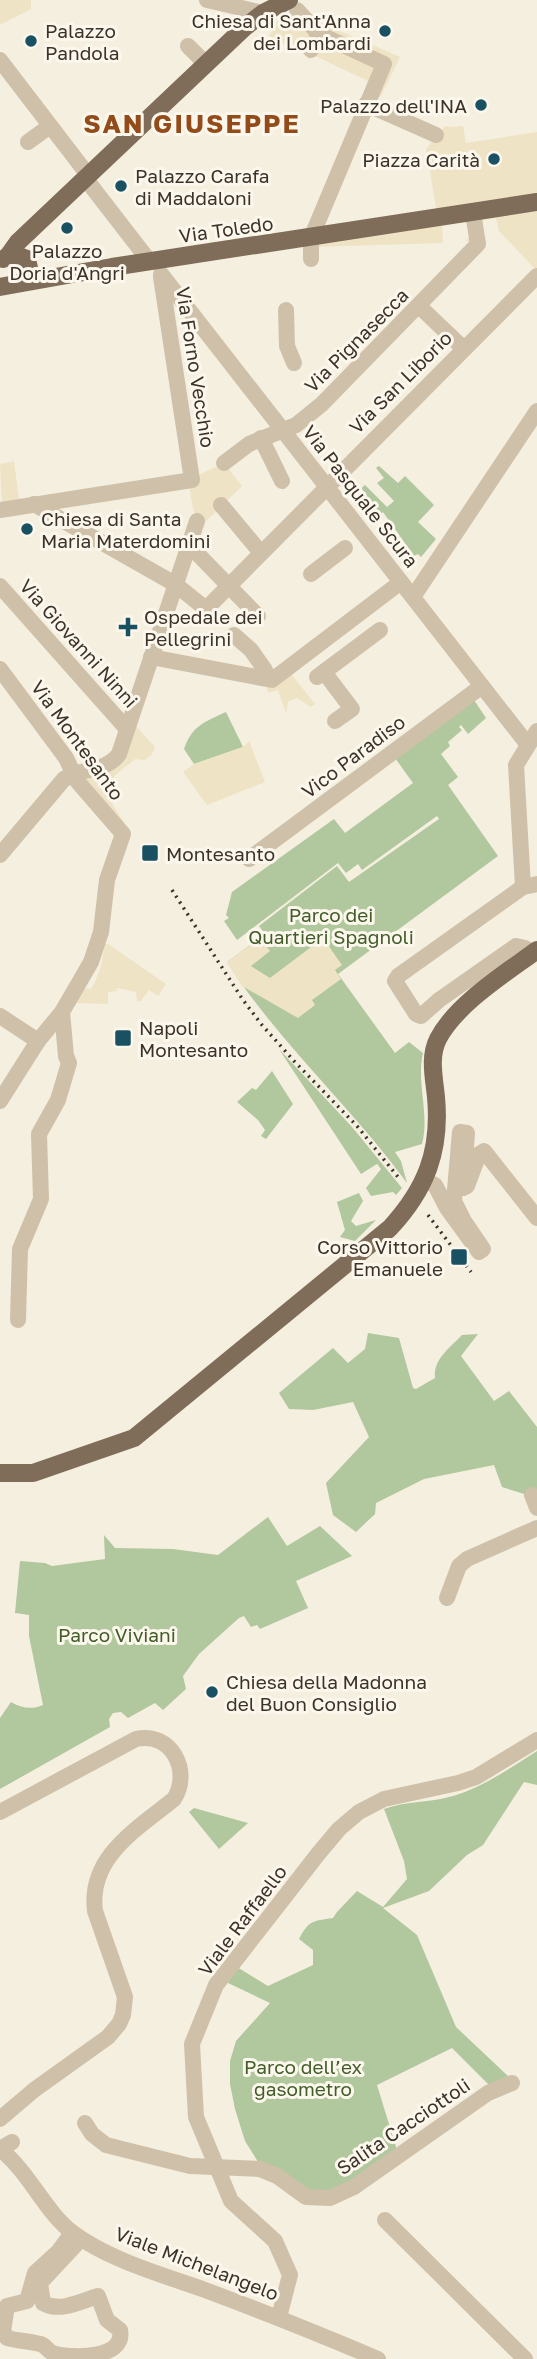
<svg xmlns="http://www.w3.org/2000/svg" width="537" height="2359" font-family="'Golos Text',sans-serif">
<rect width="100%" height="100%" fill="#f5efdf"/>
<g fill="#b1c79d">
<polygon points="379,466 398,483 405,476 434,505 418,522 436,539 421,557 418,554 414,556 383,512 376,519 353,495 365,485 387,507 394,501 377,483 384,478 376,468"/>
<path d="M474,700L486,718L468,734L461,725L459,727L462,730L448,742L450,746L441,754L458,777L448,785L498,856L338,974L395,1053L409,1042L423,1053C416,1083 430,1114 422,1144L395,1152L401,1161L407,1183C351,1106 278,1042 227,962L265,934L259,926L337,866L349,882L439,819L437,816L362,870L358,864L346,873L338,863L237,940L224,921L229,918L226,915L232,892L334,819L345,833L413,783L395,758Z"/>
<path d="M226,712L243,747L194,764L184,749C192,726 204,722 226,712Z"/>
<polygon points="279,1049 352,1127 402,1188 396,1195 393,1192 371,1196 366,1188 381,1169 377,1164 361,1174"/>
<polygon points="272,1071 293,1104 266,1139 261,1136 265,1130 258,1120 237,1102 252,1088 256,1090"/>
<polygon points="359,1193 363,1201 351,1221 356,1226 376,1220 355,1241 340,1237 345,1230 337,1202"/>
<path d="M368,1333L399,1338L413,1388L416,1389L435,1378C433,1359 450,1348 462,1335L478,1334L461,1356L494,1401L509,1391L537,1427V1498L502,1487L494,1465L424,1479L376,1503L375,1514L356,1532L333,1515L326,1483L369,1437L353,1402L313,1410L289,1409L279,1393L333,1348L348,1363L365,1349Z"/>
<path d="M268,1517L287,1546L320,1526L352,1556L296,1581L308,1608L260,1629L257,1625L251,1627L244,1616L239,1618L199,1654L183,1676L186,1689L163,1710L155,1703L128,1718L121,1712L113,1713L109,1719L110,1727L0,1789V1718L11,1702C21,1708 32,1710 43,1705L29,1636V1615L15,1613L20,1561L45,1563L52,1566L105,1559L104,1535L115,1548L173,1549L218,1555Z"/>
<path d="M537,1751V1785L524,1782L483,1845L467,1855L429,1891L383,1908L417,1935L456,2027L509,2077L490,2086L452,2048L377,2085L397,2150L351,2182L325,2195L307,2194L260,2165L245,2141L235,2109L230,2084V2061L236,2041L270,2003L228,1983L237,1967L268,1986L313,1965V1950L299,1939C309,1920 313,1921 333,1918L337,1912L357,1891L383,1907L407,1879L404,1861L384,1809C406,1801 427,1803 449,1797C481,1789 510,1768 537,1751Z"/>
<polygon points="194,1808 248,1823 219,1849 189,1812"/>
</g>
<g fill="#efe3c5">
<polygon points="0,0 31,0 31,9 0,25"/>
<polygon points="305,8 317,21 400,57 381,96 366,104 360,102 368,81 313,55 304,54 269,36 280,15"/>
<polygon points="445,126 451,127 463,126 466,143 537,132 537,271 499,231 496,218 483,220 484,235 478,244 466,241 472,232 465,222 438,219 426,149"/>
<polygon points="442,224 443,243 315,247 314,244"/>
<polygon points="14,461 20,507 2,510 0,464"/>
<polygon points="224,463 242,486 201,526 193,509 189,485 196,476"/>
<polygon points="287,669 315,704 311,707 297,698 288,702 286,713 278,690 268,693 266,683"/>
<polygon points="130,720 155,747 152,754 145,760 135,759 114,776 116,787 109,792 116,800 112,804 129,830 77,781 104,767"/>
<polygon points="249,741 265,782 207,805 183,772 194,764 243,747"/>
<polygon points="260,938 270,951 251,966 270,978 323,938 342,965 335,970 341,979 312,1000 315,1005 298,1018 242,986 227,962"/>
<polygon points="105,944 108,944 166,984 158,996 149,990 141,1001 137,1001 136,992 117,988 117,991 108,992 108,1004 76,1003 84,988 91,989 95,982 101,966"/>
</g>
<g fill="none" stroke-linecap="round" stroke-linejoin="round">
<g stroke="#cfc1a9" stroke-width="16">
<polyline points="207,0 263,13"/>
<polyline points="297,10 319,34 384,64 311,238 311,259"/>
<polyline points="188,46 206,64"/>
<polyline points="311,50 319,34"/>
<polyline points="0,60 88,175"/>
<polyline points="366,104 436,135"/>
<polyline points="28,142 50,126"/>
<polyline points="85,178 150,262"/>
<polyline points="161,274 528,745"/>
<polyline points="419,306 463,348"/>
<polyline points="286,310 287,346 294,363"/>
<polyline points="261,438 282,481"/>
<polyline points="224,463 249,444 296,425 322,404 478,244 473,213"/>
<polyline points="34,504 175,584 206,609 537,276"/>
<polyline points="221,505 261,553"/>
<polyline points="0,510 192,480 161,277"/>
<polyline points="189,545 258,616"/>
<polyline points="311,574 345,548"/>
<polyline points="0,586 126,728"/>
<polyline points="413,597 537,411"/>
<polyline points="234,635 251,650 265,670"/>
<polyline points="151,657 272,680 401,582"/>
<polyline points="0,669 66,758 77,781 123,834 107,880 101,932 91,962 62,1012 38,1041 0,1101"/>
<polyline points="324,672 352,709 335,721"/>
<polyline points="317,677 380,630"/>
<path d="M0,855L64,779C82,767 105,773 119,754L197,521"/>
<polyline points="249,859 482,686"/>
<polyline points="523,887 516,765 537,731"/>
<polyline points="531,954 525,948 516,946 439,1000 421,1016 416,1014 395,981 398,976 523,887 537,884"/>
<polyline points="0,1016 38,1041"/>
<polyline points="424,1180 435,1185 447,1208 479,1252 483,1249 464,1221 454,1201 460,1132 467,1133 463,1188 467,1186 479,1154 484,1151 537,1218"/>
<polyline points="18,1320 20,1249 41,1199 39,1134 58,1100 69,1063 66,1056 62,1012"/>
<polyline points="532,1495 537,1508"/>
<polyline points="447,1598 459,1566 467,1559 537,1528"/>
<path d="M0,1812L136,1739C171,1731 192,1771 174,1799C137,1829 88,1857 95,1911L125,1997L123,2015L119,2024L108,2037L34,2090L0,2119"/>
<polyline points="85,2123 92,2134 106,2145 190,2166 260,2169 277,2176 306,2197 330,2198 354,2187 488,2093 512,2083"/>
<path d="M12,2142L0,2149C30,2173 45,2212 73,2233C109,2260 163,2275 205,2290C264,2312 321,2335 378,2359"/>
<polyline points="385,2220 525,2359"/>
<path d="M72,2233L58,2252L35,2273L27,2301L7,2306L3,2331L7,2338C18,2341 29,2341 40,2344C46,2345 47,2351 53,2353C72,2359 126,2359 120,2330L107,2320L98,2296C81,2301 60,2313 43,2303L40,2283L81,2239"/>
<polyline points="279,2317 290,2275 275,2241 231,2201 196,2117 192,2044 216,1985 318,1854 339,1829 359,1812 384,1799 458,1783 476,1777 537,1740"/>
</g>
<g stroke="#7f6c59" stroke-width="18">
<polyline points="8,256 18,242 244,28 263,13 289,0"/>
<polyline points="3,259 13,254 27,259 30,273 20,283"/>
<polyline points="0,287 112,267 537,202"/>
<path d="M0,1473H33L134,1438L390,1228C426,1189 441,1151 436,1097C434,1077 429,1057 438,1039C456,1004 506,973 537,950"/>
</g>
<g stroke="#3c322a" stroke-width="3.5" stroke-dasharray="2 5" stroke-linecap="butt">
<polyline points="172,890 243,1000 262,1025 294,1061 357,1126 398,1177"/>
<polyline points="428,1215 471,1272"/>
</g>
</g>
<g fill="#1a5162" stroke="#fcf7ec" stroke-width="2.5">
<circle cx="385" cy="31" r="7"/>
<circle cx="31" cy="41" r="7"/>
<circle cx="481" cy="105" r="7"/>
<circle cx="494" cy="159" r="7"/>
<circle cx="121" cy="186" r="7"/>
<circle cx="67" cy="228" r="7"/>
<circle cx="27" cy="529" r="7"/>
<path d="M124.5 616.5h7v7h7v7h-7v7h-7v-7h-7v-7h7z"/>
<rect x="141" y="844" width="18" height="18" rx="3.5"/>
<rect x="114" y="1029" width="18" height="18" rx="3.5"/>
<rect x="450" y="1248" width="18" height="18" rx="3.5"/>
<circle cx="212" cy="1692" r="7"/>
</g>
<g text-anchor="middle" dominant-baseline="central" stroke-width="6" stroke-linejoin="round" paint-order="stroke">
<g font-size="19" fill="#3c322a" stroke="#fcf7ec" text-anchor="start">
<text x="371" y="20" text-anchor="end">Chiesa di Sant'Anna<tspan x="371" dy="22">dei Lombardi</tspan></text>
<text x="45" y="30">Palazzo<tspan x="45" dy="22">Pandola</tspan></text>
<text x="467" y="105" text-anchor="end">Palazzo dell'INA</text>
<text x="480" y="159" text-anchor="end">Piazza Carità</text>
<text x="135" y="175">Palazzo Carafa<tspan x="135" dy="22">di Maddaloni</tspan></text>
<text x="67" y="250" text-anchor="middle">Palazzo<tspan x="67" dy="22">Doria d'Angri</tspan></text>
<text x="41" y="518">Chiesa di Santa<tspan x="41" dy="22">Maria Materdomini</tspan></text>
<text x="144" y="616">Ospedale dei<tspan x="144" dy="22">Pellegrini</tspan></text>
<text x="166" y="853">Montesanto</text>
<text x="139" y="1027">Napoli<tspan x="139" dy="22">Montesanto</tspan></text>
<text x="443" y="1246" text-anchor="end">Corso Vittorio<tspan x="443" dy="22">Emanuele</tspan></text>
<text x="226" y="1681">Chiesa della Madonna<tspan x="226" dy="22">del Buon Consiglio</tspan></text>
</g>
<g font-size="19" fill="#3c322a" stroke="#fcf7ec">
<text transform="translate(226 229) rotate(-8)">Via Toledo</text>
<text transform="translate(356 340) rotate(-45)">Via Pignasecca</text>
<text transform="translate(196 367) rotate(81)">Via Forno Vecchio</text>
<text transform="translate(400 382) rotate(-45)">Via San Liborio</text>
<text transform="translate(361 496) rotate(52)">Via Pasquale Scura</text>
<text transform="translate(79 643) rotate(48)">Via Giovanni Ninni</text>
<text transform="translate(78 740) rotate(54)">Via Montesanto</text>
<text transform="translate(353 756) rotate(-37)">Vico Paradiso</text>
<text transform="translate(242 1920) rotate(-53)">Viale Raffaello</text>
<text transform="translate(403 2126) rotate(-34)">Salita Cacciottoli</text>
<text transform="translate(197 2263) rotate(21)">Viale Michelangelo</text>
</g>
<g font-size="19" fill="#425d2a" stroke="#fcf7ec">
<text x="331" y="914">Parco dei<tspan x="331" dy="22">Quartieri Spagnoli</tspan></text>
<text x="117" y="1634">Parco Viviani</text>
<text x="303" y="2066">Parco dell’ex<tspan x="303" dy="22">gasometro</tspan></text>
</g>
<g font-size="26" font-weight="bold" letter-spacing="2" fill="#944b1a" stroke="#fcf7ec">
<text x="192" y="123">SAN GIUSEPPE</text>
</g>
</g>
</svg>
